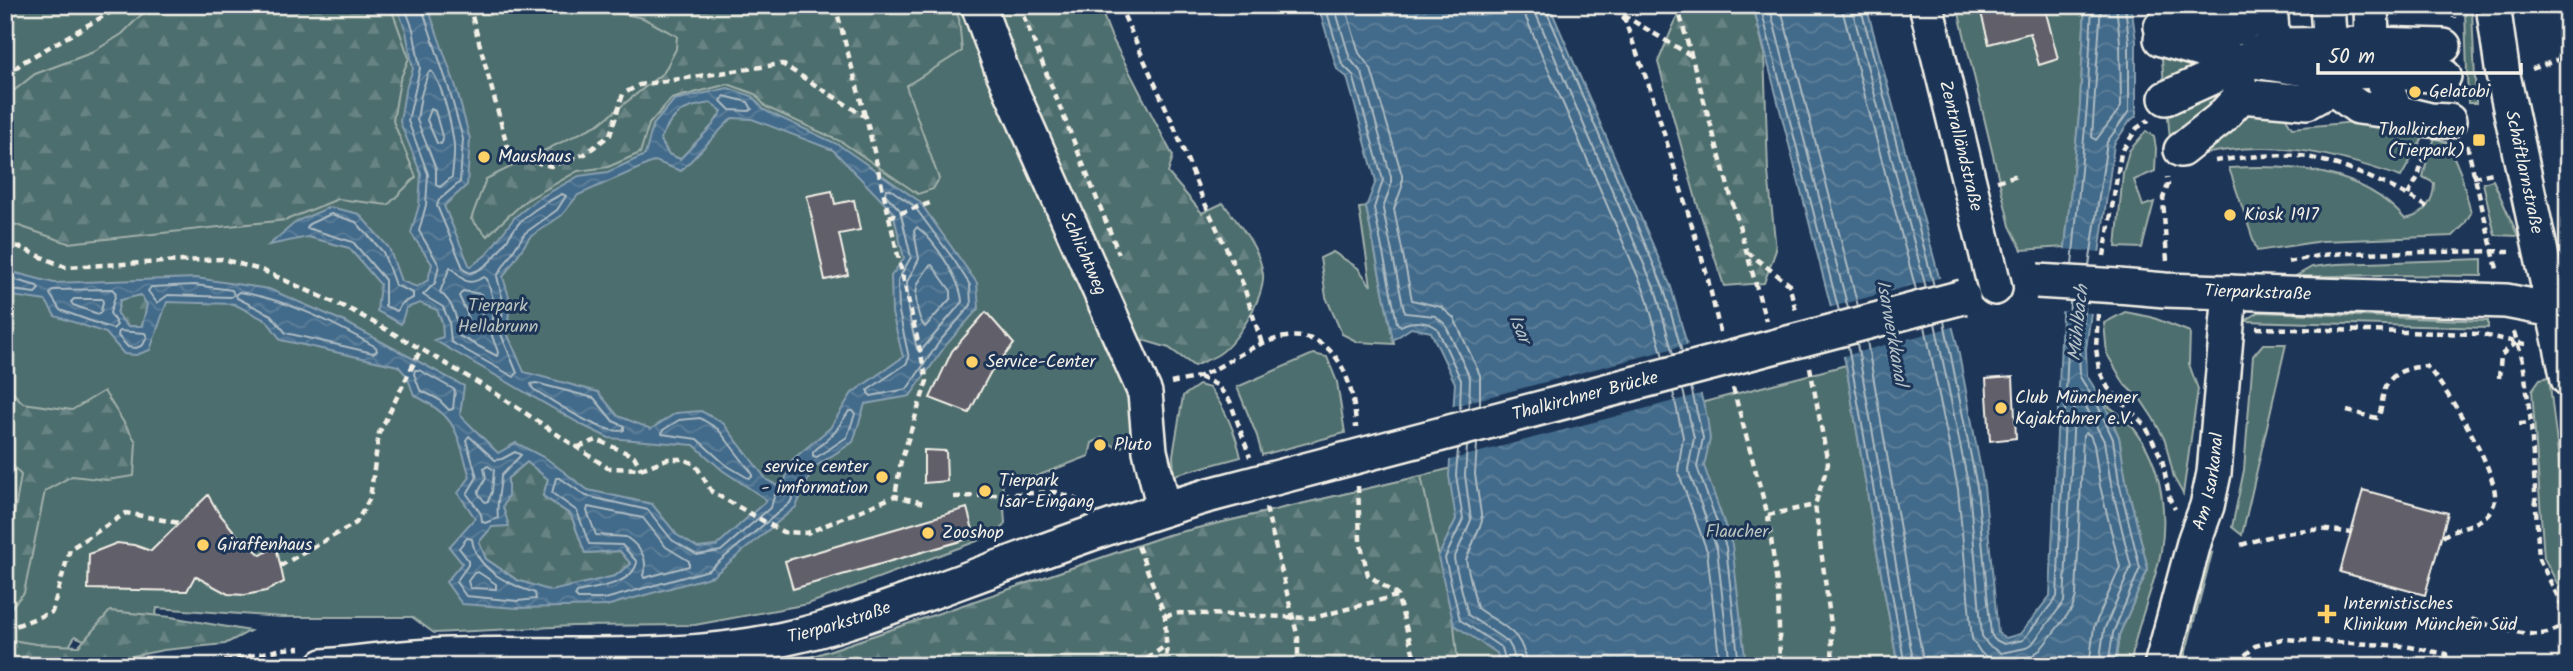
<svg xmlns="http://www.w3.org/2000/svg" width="2573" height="671" font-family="Kalam,sans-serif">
<defs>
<pattern id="forest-firs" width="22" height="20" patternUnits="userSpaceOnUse" patternTransform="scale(1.75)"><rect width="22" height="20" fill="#4e6e6e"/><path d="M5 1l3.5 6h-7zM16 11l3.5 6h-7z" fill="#688383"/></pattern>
<pattern id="water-waves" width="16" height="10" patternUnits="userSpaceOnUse" patternTransform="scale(1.75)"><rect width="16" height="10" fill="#426a8a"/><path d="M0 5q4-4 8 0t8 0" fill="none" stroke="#5e809a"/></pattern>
</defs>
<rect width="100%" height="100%" fill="#1d3557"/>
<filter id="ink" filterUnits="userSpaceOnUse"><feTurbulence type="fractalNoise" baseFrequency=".0143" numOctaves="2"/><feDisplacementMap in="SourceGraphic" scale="14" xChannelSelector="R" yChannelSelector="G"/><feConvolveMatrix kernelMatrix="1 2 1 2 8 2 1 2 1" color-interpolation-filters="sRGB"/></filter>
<g filter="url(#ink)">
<g fill="#4e6e6e" stroke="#a1b0ab" stroke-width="2">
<polygon points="5,5 964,5 1140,424 1138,442 1117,448 1102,438 1092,443 1089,456 1037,476 1002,477 1005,523 999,533 808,604 695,625 573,626 434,633 412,617 282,617 157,608 151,646 113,653 75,636 61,660 5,666"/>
<polygon points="1957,5 2085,5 2080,105 2065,247 2022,250 2010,226"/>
<polygon points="2465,11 2472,11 2476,103 2468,103"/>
<polygon points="2161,47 2214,62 2164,84"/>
<polygon points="2213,84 2228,91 2170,140 2167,105"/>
<path d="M2241,110L2282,112L2292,128L2376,120L2426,132L2401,177C2327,151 2268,138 2190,157Z"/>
<polygon points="2146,131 2154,137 2156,148 2155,171 2134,180 2143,206 2154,202 2142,248 2116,247 2123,173 2129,151"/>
<path d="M2435,138L2448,143L2461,174L2471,213L2464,225L2453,236L2322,241L2257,251L2229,168C2292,164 2361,169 2405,219C2424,216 2434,201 2434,183L2423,177L2428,156Z"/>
<polygon points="2493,180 2518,236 2495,235 2483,183"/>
<polygon points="1366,207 1394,344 1358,342 1342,334 1326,297 1320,258 1333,252 1358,268 1371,286 1359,208"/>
<polygon points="2482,259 2482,276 2379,275 2294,277 2312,267 2337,264"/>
<polygon points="2125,312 2151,317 2190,332 2189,364 2198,389 2183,494 2174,478 2165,440 2153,418 2141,400 2125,385 2107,354 2104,323"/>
<polygon points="2259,312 2488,321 2488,328 2245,321"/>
<polygon points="2263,344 2286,344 2242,535 2232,527 2244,470 2253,356"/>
<polygon points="1313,354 1327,357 1337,382 1345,433 1262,455 1257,436 1237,387"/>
<polygon points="1846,365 1876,546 1898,666 774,666 802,660 1168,535 1421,476"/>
<polygon points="2549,377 2568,537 2568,604 2544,558 2532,390 2540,379"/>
<path d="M1199,385L1210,388C1226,410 1235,431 1241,457L1174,475L1173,455L1183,396Z"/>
<path d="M2104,403C2112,409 2122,415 2129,423C2160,457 2168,507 2161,551C2154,590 2135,625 2131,666H2115L2119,635L2148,569L2126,481L2119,437Z"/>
<polygon points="2212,553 2183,663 2174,661 2202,557"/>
</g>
<g fill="url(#forest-firs)" stroke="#a1b0ab" stroke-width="2">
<polygon points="151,5 390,5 409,58 400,80 393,121 416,177 388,205 338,199 286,220 68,243 5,221 6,97 35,74 91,53 122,34"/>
<polygon points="595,5 954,5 959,19 962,51 906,86 939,179 933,189 918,194 842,142 766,107 755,94 728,84 671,99 649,124 640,153 608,167 578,171 525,201 487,236 471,219 486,179 599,124 664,72 676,49 677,36 643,18 600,9"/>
<path d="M995,5H1099L1112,38L1173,156L1168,173L1202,213L1223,203C1238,223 1260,248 1263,274C1265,297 1237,342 1219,354C1211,359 1202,362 1194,366L1169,348L1129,336Z"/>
<polygon points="1682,5 1753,5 1764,50 1768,172 1776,250 1764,283 1724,286 1697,203 1658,62"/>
<path d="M711,102L722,111L713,125L680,159L668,154L660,139C674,112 682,107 711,102Z"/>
<polygon points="141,295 148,304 142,326 127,326 117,314 120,299"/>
<polygon points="5,385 23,403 72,410 104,391 136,442 134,476 107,480 72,476 45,491 24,593 5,614 5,538 13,522 21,475 5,457"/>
<path d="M527,462L548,479L543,496L571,515L585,553L620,551L631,564L615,576L551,592L517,580L486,559L479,542C495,523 508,504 508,478Z"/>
<polygon points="1421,476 1454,625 1458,666 774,666 802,660 1168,535"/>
<polygon points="110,611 171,617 250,631 225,644 164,650 81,666 5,666 5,639 36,644 79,646"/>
</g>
<g fill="url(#water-waves)" stroke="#89a0b0" stroke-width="2" fill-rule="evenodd">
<path d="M396,5H427L456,87L470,139L467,185L444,206L470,267L486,255L515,217L536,200L579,176L608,172L645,155L653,125L674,100L728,88L752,96L764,110L839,145L919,201L977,283L979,308L946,345L910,396L865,404L853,442L813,468L796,507L713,576L606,606L518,608L462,604L446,582L462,563L449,547L475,518L458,493L470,477C456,432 459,418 414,395L407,376L398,366L281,340L267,321L234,304L167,302L150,350L136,355L124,354L106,333L55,316L46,301L5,295V270L54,283L196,278L269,289L345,322L464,386L460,415L498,453L516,443L547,459L588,490L652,504L677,535L698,548L716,546L767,500L722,470L694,445L609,438L584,426L434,340L443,337L442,322L437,310L420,303L406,308L401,324L377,311L380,284L349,248L308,237L269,245L297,221L330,207L359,214L389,248L401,281L417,287L428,280L432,264L411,233L419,205L421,174L400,122L405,91L413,69L406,31ZM711,103L722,111L713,125L680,159L668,154L660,139C674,112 682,107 711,103ZM732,118L752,119L833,150L893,212L904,258L891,276L892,313L903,357L852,393L830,428L792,460L782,488L767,480L723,423L701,411L676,413L651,429L618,416L598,392L524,372L507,333L510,300L503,277L530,237L562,215L578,195L655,161L681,171ZM141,295L147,305L142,326H127L117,314L120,300ZM527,462L548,479L543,496L571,515L585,553L620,551L631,564L615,576L551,591L517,580L486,559L479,542L492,527L509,526L503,507L508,495V478Z"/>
<polygon points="1318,5 1549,5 1671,287 1707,417 1710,439 1704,466 1732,545 1746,666 1500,666 1497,653 1454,625 1438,557 1456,519 1449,476 1455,383 1431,332 1411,328 1393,340 1366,207 1376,181 1347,77 1337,69"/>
<polygon points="1753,5 1866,5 1957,344 1984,486 1998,633 2006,638 2020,634 2050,596 2065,247 2080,105 2085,5 2131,5 2136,41 2136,116 2130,121 2114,144 2086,349 2087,376 2104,403 2119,437 2126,481 2148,569 2119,635 2115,666 1898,666 1876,546 1846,365"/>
</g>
<g fill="#1d3557">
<polygon points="2062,249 2102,252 2094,313 2059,311"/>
<polygon points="1943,277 1956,326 1840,357 1828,308"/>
<polygon points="1690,344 1704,393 1446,461 1450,407"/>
</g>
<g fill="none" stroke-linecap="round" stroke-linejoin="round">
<g stroke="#adbbc2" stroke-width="2">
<path d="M404,5L413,29L420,68L408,121L428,174L426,205L419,231L439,265L435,283L423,295L443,307L449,321L451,342L514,377L517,373L501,334L503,301L497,276L525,233L557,210L566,196L562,194C547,202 532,210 520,222C505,239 494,268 470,273L464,270L437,206L439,200L460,182L463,139L449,89L421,5"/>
<path d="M1325,5L1342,64L1353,75L1383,180L1374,208L1397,323L1401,326C1411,320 1428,321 1437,328L1461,380L1460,410"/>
<polyline points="1334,5 1350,59 1362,73 1391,177 1391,185 1383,209 1404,310 1406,313 1435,316 1445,324 1470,378 1469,408"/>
<polyline points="1345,5 1359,53 1371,69 1402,175 1402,187 1394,209 1412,300 1441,307 1454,318 1480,375 1480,405"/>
<polyline points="1524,5 1526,18 1646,295 1663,357"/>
<polyline points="1535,5 1536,14 1656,292 1673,354"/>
<polyline points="1544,5 1664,289 1682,352"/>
<polyline points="1760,5 1839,311"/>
<polyline points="1769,5 1848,308"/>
<polyline points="1780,5 1858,306"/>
<polyline points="1841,5 1916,290"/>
<polyline points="1851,5 1926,288"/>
<polyline points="1860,5 1934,286"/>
<polyline points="2101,5 2092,137 2096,140 2121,107 2120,42 2116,5"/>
<path d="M431,71C441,80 451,123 453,138C456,150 453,165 452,177L440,187L436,185V169L417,120L421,95L428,73Z"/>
<polygon points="724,96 748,102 752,109 749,111 730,110 721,101"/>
<polygon points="431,109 435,111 443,140 441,144 437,143 427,120"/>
<polygon points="886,189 890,189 914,206 954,260 970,285 971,305 940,341 907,389 871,396 868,393 868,390 906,364 909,358 899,312 898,280 911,257 900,210 885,194"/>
<polygon points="331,214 356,222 383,252 395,285 413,293 413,298 402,303 397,311 385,306 385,280 353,242 307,228 309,224"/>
<path d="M917,227C934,240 961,280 962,302L920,352L917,349L908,311L907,282L919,259L914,231Z"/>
<path d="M932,265L951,291V298L925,327C917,318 913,293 919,282C922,276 926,272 929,266Z"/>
<polyline points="2072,265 2087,106 2092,5"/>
<polyline points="2089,266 2107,142 2129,111 2129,42 2125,5"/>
<path d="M450,267C463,276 463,289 484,277L487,279L494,302L492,336L498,352L497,356L459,336C457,317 454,304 440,292Z"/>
<polyline points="5,277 37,286 39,289 35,293 5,289"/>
<polygon points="195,285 232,290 234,295 231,297 168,295 157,303 148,291 151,287"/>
<polygon points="112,289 116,293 110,313 117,325 113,329 60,310 50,294 53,290"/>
<polygon points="463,291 481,294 483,303 481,332 479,334 469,329 467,313 459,296"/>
<path d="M239,292C287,299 333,323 376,347L377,351L373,353L286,333L271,315L237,298L236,294Z"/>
<polygon points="74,299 102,299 103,302 101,312 98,314 73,305 71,302"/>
<polyline points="2085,302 2079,349 2080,377 2098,406 2113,439 2119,482 2140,568 2113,633 2108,666"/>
<polyline points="1944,321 1977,487 1991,634 1994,639 2004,644 2023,640 2057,597 2070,301"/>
<polyline points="1935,323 1969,488 1982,636 1988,645 2001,653 2026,648 2032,644 2064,602 2075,395 2080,395 2104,441 2111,484 2131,567 2104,630 2099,666"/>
<polyline points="1925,326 1958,489 1972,639 1981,653 1996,662 2009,663 2027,659 2040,650 2072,609 2076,596 2083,436 2086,433 2090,435 2094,445 2100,486 2120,567 2094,627 2089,666"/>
<polygon points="119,331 145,333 147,337 143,345 136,348 128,347 118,336"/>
<polyline points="1867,341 1924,666"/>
<polyline points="1857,344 1914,666"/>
<polyline points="1848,346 1905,666"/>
<polygon points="415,370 419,370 455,390 453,409 449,410 438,399 420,390 414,374"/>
<path d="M536,383L594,398L613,421L624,426V430C604,437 552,400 533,389L531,384Z"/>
<polyline points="1691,387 1703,438 1697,467 1726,547 1739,666"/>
<polyline points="1683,390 1694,438 1688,469 1717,549 1730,666"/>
<polyline points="1673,392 1683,437 1678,471 1707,551 1720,666"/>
<polygon points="849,411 853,411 855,414 847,437 817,457 813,456 813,452 835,432"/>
<polygon points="700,418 718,429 752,473 752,477 748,478 726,465 697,439 662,434 663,430 679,420"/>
<path d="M469,436L495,460L502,459L515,452L521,455L501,476C500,491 496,504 498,518L485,523L482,521L481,514L467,494L477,477L466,440Z"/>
<path d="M1477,444L1475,474L1482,521L1466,560L1477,608C1501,626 1525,631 1526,666"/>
<polyline points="1467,447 1465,475 1471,520 1454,559 1468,615 1508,642 1512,649 1516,666"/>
<polyline points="1458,449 1456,475 1463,519 1445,558 1460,620 1502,648 1507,666"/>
<polygon points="488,466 494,470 492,492 488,501 485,502 478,493 486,478 484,468"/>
<path d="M556,478H560L586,496L648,510L672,540L697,555L721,551L771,507L775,494L783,495L790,490L794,494L790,503L709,570L605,599H578L575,596L577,592C594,588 633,585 637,562L622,545L589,544L577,511L552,493Z"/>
<path d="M588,507L643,518L666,547L689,561V566L644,578L643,575C650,558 639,546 626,537L596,535L587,511Z"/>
<path d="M467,538L472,539C476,570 508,584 535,593L536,599L518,601L466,596L456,582L468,565V560L459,548Z"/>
<polygon points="478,572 496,584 496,589 470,588 468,581 474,573"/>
</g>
</g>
<g fill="#615f6b" stroke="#f4f1e8" stroke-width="2">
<polygon points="1979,5 2044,5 2058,59 2039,65 2030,33 1989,44"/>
<polygon points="832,191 835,204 854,200 860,230 839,234 848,275 825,280 807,196"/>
<polygon points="986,312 1014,344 990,373 969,413 930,398 952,351"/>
<polygon points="2013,377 2016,438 1990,441 1986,379"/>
<polygon points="924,450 946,451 947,481 924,483"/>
<polygon points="2363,490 2448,513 2425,595 2340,572"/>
<polygon points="208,495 218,512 237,535 261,555 276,546 284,582 266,591 245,595 228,594 195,576 187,591 88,589 89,554 117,543 134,545 151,551"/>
<polygon points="967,508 975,537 793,589 785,561"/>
</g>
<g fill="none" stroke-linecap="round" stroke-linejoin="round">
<defs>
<g id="minor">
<path id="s1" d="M978,5L1002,70L1145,393L1150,451L1164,509"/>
<path id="s2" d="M1926,5L1995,288"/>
<polyline points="2327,5 2331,64"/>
<polyline points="2371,5 2372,44 2444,46"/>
<path id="s3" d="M2493,5L2503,75L2568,379"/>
<polyline points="2161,27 2212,18 2239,28 2269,5"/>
<polyline points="2161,39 2206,52 2220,50 2237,66 2166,98"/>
<polyline points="2273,45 2372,44 2378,71 2397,112 2430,120 2449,121"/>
<polyline points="2247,60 2331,73 2378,71 2444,76"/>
<polyline points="2241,96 2307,102 2332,88 2358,107 2397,112"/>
<polyline points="2181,150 2220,119 2241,96 2237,66 2273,45 2270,5"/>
<path id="s4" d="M2118,286L2165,290L2506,301L2568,313"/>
<path id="s5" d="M323,666C365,662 408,656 450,655C561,652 673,663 783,639C844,626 901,603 959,582C1042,551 1125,520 1210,495"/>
<path id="s6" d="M2161,666L2195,539L2207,506L2214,473L2230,292"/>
</g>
</defs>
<use href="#minor" stroke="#f4f1e8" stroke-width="38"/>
<g stroke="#f4f1e8" stroke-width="4.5" stroke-dasharray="7 5" stroke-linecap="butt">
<polyline points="469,5 507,145 514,157 551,166 585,154 610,135 623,94 639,85 782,64 866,117 927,381 901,461 895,496"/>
<polyline points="835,5 865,116"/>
<polyline points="1019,5 1119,254"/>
<polyline points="1119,5 1171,119 1202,197 1243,284 1262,344"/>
<polyline points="1619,5 1652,94 1707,275 1720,332"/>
<polyline points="1677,5 1766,321"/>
<polyline points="2454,5 2454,18"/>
<polyline points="1623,15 1690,55"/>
<polyline points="2532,69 2568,56"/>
<polyline points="5,77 23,62 109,13 118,5"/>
<polyline points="2467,145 2498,273"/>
<path d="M2215,161C2245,157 2277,153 2307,157C2340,163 2399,188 2427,207"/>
<polyline points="2473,177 2493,173"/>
<polyline points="1997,181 2018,175"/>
<polyline points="2408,195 2418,177 2426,147"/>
<polyline points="889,217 930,203"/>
<polyline points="2567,217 2568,217"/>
<polyline points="5,241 65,267 222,259 264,271 353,311 421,349 492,391 608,468 641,469 667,459 682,459 695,464 712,492 783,532 807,533 895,496 924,503"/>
<polyline points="1747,252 1789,284 1796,311"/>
<polyline points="2104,256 2121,153 2137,128 2149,120"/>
<polyline points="2167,261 2163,198 2168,185 2167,177"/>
<polyline points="2288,262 2322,255 2346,253 2510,251"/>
<polyline points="2098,314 2096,348 2099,370 2108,388 2145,425 2162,459 2170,500 2175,509"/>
<polyline points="2256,328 2478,334 2530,345"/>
<polyline points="2514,332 2523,361 2531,423 2539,559 2568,617"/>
<polyline points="1810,367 1828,464 1815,505 1831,625 1833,666"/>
<polyline points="1199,377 1217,385 1230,401 1250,457"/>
<polyline points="2499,378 2501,355 2516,343"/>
<path d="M1171,383C1179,381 1189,380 1197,377C1222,368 1244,349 1269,341C1333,320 1354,376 1356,428"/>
<polyline points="1733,388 1768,516 1778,592 1780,666"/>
<path d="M2347,411L2377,418C2382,411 2381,405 2383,396C2387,373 2405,368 2426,366C2445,385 2504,479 2494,504C2484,529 2455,524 2442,538"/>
<polyline points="2519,424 2531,423"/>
<polyline points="578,447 597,440 634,456 641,469"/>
<polyline points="1358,486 1360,541 1368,575 1397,595 1417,666"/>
<polyline points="954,497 1055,492 1071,497 1084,504"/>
<polyline points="1266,508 1298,638 1298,666"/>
<polyline points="1768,515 1815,505"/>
<path d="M2241,545C2278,533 2313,525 2351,533"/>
<polyline points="1138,546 1165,616 1167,666"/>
<polyline points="280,566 356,523 370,498 379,433 421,349"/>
<polyline points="1165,616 1180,613 1313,618 1396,596"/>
<path d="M2471,619C2490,626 2526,638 2547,633C2555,631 2560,626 2568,625"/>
<polyline points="5,630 52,612 70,549 126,513 179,523"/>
<polyline points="201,666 283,649 300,648"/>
<polyline points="1137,666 1165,646"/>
<polyline points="2241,666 2242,658 2255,646 2282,639 2405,646 2446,654 2447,666"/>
</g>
<use href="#minor" stroke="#1d3557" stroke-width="33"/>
<defs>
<g id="minor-bridge">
<polyline points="2037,281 2118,286"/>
<path id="s7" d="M1210,495L1963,297"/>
</g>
</defs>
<use href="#minor-bridge" stroke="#f4f1e8" stroke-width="38" stroke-linecap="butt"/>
<use href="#minor-bridge" stroke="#1d3557" stroke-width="33"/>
</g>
</g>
<g fill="#ffd166" stroke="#1d3557" stroke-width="2.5">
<circle cx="2415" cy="92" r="7"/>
<rect x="2472" y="133" width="14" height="14" rx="3.5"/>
<circle cx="484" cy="157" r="7"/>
<circle cx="2230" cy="215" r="7"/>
<circle cx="972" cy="362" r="7"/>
<circle cx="2001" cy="408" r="7"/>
<circle cx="1100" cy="445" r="7"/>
<circle cx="882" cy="477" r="7"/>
<circle cx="985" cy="491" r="7"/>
<circle cx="928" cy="533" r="7"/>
<circle cx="203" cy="545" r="7"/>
<path d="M2323.5 603.5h7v7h7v7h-7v7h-7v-7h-7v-7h7z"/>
</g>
<g text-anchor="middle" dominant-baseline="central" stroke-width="6" stroke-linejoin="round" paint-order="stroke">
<g font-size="18" fill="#f4f1e8" stroke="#1d3557" text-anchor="start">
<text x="2429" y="92">Gelatobi</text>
<text x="2465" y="130" text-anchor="end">Thalkirchen<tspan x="2465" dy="21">(Tierpark)</tspan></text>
<text x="498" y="157">Maushaus</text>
<text x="2244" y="215">Kiosk 1917</text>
<text x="986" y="362">Service-Center</text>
<text x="2015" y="398">Club Münchener<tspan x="2015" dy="21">Kajakfahrer e.V.</tspan></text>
<text x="1114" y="445">Pluto</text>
<text x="868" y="467" text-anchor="end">service center<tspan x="868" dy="21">- imformation</tspan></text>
<text x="999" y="481">Tierpark<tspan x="999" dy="21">Isar-Eingang</tspan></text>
<text x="942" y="533">Zooshop</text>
<text x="217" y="545">Giraffenhaus</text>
<text x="2343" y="604">Internistisches<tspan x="2343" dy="21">Klinikum München Süd</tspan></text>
</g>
<g font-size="18" fill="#f4f1e8" stroke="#1d3557">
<text stroke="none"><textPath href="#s2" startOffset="145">Zentralländstraße</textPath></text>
<text stroke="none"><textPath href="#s3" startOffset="170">Schäftlarnstraße</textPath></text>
<text stroke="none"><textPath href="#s1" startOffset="270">Schlichtweg</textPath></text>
<text stroke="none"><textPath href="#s4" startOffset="140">Tierparkstraße</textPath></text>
<text stroke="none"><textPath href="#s7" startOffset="388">Thalkirchner Brücke</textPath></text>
<text stroke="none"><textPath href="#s6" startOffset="191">Am Isarkanal</textPath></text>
<text stroke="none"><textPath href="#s5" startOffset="520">Tierparkstraße</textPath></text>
</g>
<g font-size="18" fill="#bac3bd" stroke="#1d3557">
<text x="498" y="306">Tierpark<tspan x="498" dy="21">Hellabrunn</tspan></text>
<text x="1737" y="532">Flaucher</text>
</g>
<g font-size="19" font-style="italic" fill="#b6c2c7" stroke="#1d3557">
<text transform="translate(2079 323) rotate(-84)">Mühlbach</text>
<text transform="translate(1519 329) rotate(67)">Isar</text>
<text transform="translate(1891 333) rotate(80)">Isarwerkkanal</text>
</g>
</g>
<rect width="2573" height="671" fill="none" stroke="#1d3557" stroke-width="28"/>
<rect x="14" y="14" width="2545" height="643" fill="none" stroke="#f4f1e8" stroke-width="2.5" filter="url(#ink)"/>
<path d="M2318 63v10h203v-10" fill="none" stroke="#f4f1e8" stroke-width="3.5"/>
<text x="2328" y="63" font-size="21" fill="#f4f1e8" stroke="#1d3557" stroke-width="5" paint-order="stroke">50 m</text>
</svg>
